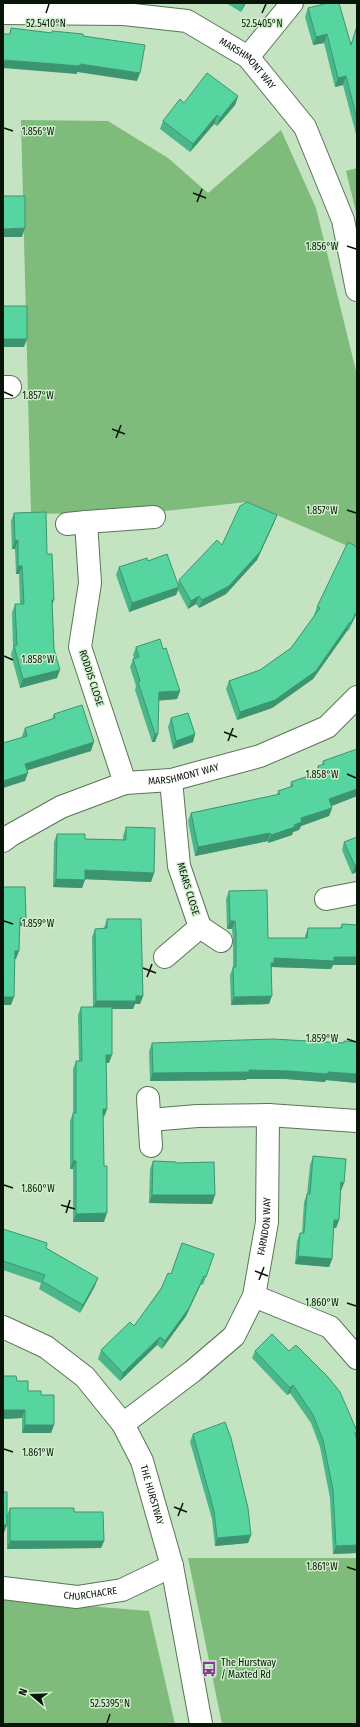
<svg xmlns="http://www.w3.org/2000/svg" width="360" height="1727" font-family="'Fira Sans Condensed',sans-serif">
<rect width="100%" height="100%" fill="#c4e3c1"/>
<g fill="#7fbb7a">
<polygon points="21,120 108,121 168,158 208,193 281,130 316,208 357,375 357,550 247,502 156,512 31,514"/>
<polygon points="357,168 357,216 346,171"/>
<polygon points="188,1558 357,1558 357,1724 222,1724"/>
<polygon points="3,1599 149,1611 175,1724 3,1724"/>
</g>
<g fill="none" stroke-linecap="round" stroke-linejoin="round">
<defs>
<g id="minor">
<path id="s1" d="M3,13L124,14L187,21L248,57L305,127L343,220L357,290"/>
<polyline points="248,57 292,3"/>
<polyline points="3,387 10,387"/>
<polyline points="67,524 86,522"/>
<polyline points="125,783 80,647 90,583 86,522 154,517"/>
<path id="s2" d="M3,841L11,835L61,807L125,783L171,780L260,756L327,727L357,697"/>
<polyline points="326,899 357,893"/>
<polyline points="200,927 221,941"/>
<polyline points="165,957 200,927 179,866 171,780"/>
<polyline points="148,1098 151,1146"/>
<polyline points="150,1120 197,1116 268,1115 357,1121"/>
<polyline points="254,1296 330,1327 357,1358"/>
<path id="s3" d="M3,1327L46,1347L85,1377L123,1424L142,1461L172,1566L201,1724"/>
<path id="s4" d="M123,1424L193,1371L234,1336L254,1296L267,1222L268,1115"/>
<path id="s5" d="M3,1588L77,1597L122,1590L172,1566"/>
</g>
</defs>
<use href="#minor" stroke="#597556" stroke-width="24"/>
<use href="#minor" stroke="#fff" stroke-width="22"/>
</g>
<g fill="#4ab78a">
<polygon points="226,3 246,3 241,12"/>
<polygon points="308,8 351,45 357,32 357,138 343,85 335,87 324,43 313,45 305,17"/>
<polygon points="238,97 235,105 217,126 214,124 190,152 160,129 163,121 184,103"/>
<polygon points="14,513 47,554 52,606 54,649 57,678 20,688 11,654 13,648 12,613 15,604 20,604 19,574 16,574 15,549 12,549 11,521"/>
<polygon points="274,523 257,560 226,594 199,608 196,604 188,609 178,590 176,595 129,612 116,575 119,567 148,561 178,584 179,580 222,545"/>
<polygon points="357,547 357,613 348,631 347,631 313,679 272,708 237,720 226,689 229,681 260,670 291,648 315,615 314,615 317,607"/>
<polygon points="136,647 163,649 180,691 177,699 159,700 155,742 152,742 135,690 136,686 130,667 133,659 134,658 133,655"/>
<polygon points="54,714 91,751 27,770 25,781 22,736 25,728 52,719"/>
<polygon points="171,718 195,734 193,742 173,749 168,727"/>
<polygon points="323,761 357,796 332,806 332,808 329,816 301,826 299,830 293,832 292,835 268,843 268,841 195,856 188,821 191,813 277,795 278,791 290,787 291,782 315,774 318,766 322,765"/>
<polygon points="126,827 154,873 151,882 85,879 82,888 53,887 54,842 57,834 85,839 123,840 123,836"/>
<polygon points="357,837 357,872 352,874 342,850 344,842"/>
<polygon points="229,891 268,938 305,938 305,936 308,928 340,928 342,924 357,925 357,965 333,965 331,969 272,967 271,970 269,1004 231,1005 230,975 233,967 233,941 232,929 227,929 226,899"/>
<polygon points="107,919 143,996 140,1004 135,1004 133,1009 112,1009 109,1063 106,1063 107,1109 104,1117 103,1117 104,1222 73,1222 73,1169 70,1169 70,1121 73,1113 73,1069 76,1061 79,1061 78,1015 81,1007 93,1007 92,937 95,929 104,928"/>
<polygon points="344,1041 357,1083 326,1080 325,1082 286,1079 247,1079 246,1080 150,1081 149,1051 152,1043 344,1043"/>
<polygon points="313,1156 341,1191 339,1220 336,1228 334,1228 332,1259 329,1267 295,1264 297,1241 300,1233 302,1233 304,1202 307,1194 310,1165"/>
<polygon points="153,1161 176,1163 215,1195 212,1204 149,1203 150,1169"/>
<polygon points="3,1229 46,1248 95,1286 80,1313 39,1289 41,1283 3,1270"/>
<polygon points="214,1254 203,1285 201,1284 186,1316 162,1349 157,1345 120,1381 98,1359 101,1350 134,1326 171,1274"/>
<polygon points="255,1351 356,1436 357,1440 357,1553 333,1554 330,1498 320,1447 311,1423 290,1393 287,1395 252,1358"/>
<polygon points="3,1376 17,1381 28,1391 41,1395 54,1425 51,1433 22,1433 22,1418 3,1419"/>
<polygon points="193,1434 251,1535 248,1543 215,1546 212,1519 190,1442"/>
<polygon points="10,1508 74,1512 104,1541 101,1548 7,1549 7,1515"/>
</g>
<g fill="#3c9570">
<polygon points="244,3 246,3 241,12 244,4"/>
<polygon points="327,34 324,43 313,45 316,37"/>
<polygon points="3,60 80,64 140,73 137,81 77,72 77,74 3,68"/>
<polygon points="346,76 343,85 335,87 338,78"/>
<polygon points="238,96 235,105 217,126 220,118"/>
<polygon points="217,115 214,124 190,152 193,144"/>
<polygon points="25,228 22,237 3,237 3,229"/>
<polygon points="3,339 27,339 24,347 3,347"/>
<polygon points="277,515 274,523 257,560 226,594 199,608 202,600"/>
<polygon points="18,540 15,549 12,549 15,541"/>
<polygon points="18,566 22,566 19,574 16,574"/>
<polygon points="179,587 176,595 129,612 132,603"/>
<polygon points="199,596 196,604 188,609 191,601"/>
<polygon points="52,600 54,600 51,608"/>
<polygon points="357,611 357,613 348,631 351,623"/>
<polygon points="350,622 347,631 313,679 272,708 237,720 240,712"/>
<polygon points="60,670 57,678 20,688 23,679"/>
<polygon points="180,691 177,699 156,701 159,692"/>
<polygon points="155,734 158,734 155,742 152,742"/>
<polygon points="195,734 193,742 173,749 176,741"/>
<polygon points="94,742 91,751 22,772 25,764"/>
<polygon points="28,773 25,781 3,788 3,781"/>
<polygon points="357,789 357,796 326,808 329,799"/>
<polygon points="332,808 329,816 301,826 299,830 293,832 292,835 268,843 271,835 294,825 301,818"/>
<polygon points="270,833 268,841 195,856 198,847"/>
<polygon points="357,865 357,872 352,874 355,866"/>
<polygon points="85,870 154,873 151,882 82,879"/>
<polygon points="56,879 85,880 82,888 53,887"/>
<polygon points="20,918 26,918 23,926 18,926"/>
<polygon points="230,921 235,921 232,929 227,929"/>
<polygon points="15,951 19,951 16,959 12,959"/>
<polygon points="334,957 357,957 357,965 333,965 331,969 272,967 271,971 271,963 274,958"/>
<polygon points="136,996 143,996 140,1004 135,1004 133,1009 93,1009 96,1001"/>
<polygon points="272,996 269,1004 231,1005 234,997"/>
<polygon points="3,997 14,997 11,1005 3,1005"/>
<polygon points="106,1055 112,1055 109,1063 103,1063"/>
<polygon points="249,1070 328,1072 357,1074 357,1083 326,1080 325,1082 286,1079 247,1079 246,1080 150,1081 153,1073"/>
<polygon points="103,1109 107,1109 104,1117 100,1117"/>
<polygon points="73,1161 76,1161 73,1169 70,1169"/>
<polygon points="341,1182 344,1183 341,1191 338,1191"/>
<polygon points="152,1195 215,1195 212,1204 149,1203"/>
<polygon points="107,1213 104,1222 73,1222 76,1214"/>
<polygon points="334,1220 339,1220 336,1228 331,1228"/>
<polygon points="298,1256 332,1259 329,1267 295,1264"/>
<polygon points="204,1276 201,1284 186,1316 162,1349 165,1341"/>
<polygon points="98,1278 95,1286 80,1313 83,1305"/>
<polygon points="160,1337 157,1345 120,1381 123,1373"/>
<polygon points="293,1385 290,1393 287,1395 290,1388"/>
<polygon points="3,1410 25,1410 22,1418 3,1419"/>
<polygon points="25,1425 54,1425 51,1433 22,1433"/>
<polygon points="3,1525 7,1525 4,1533 3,1533"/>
<polygon points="251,1535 248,1543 215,1546 217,1538"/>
<polygon points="10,1541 104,1541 101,1548 7,1549"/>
<polygon points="357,1545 357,1553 333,1554 336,1546"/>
</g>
<g fill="#56d5a0" stroke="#3c9570">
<polygon points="328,3 339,3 351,45 356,29 357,32 357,119 346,76 338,78 327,34 316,37 308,8"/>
<polygon points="11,28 52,33 52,31 83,34 83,36 145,45 140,73 80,64 80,66 3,60 3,34 10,34"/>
<polygon points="207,73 238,96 220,118 217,115 193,144 163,121 180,99 184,103"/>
<polygon points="3,196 25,196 25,228 3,229"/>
<rect x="3" y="306" width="24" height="33"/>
<polygon points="247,502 277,515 260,552 229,586 202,600 199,596 191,601 179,580 217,540 222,545 240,506"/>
<polygon points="46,512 47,554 52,554 54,600 52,600 54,649 60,670 23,679 14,646 17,645 15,604 24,604 22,566 18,566 18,540 15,541 14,513"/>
<polygon points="348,542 357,547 357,611 351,623 350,622 316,671 275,700 240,712 229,681 260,670 291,648 320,608 317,607"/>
<polygon points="167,554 179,587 132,603 119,567 147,558 148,561"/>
<polygon points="160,639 163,649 166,648 180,691 159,692 158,734 155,734 138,682 140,681 133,659 139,657 136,647"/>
<polygon points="82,705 94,742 25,764 28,773 3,781 3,743 27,736 25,728 55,718 54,714"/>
<polygon points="188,713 195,734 176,741 171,718"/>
<polygon points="357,749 357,789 329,799 332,808 301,818 302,822 294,825 295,827 271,835 270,833 198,847 191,813 280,794 278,791 293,786 291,782 320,772 318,766 324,764 323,761"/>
<polygon points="126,827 155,828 154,873 85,870 85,880 56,879 57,834 85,834 85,839 126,840"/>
<polygon points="357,837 357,865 355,866 344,842"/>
<polygon points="3,887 25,887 26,918 20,918 19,951 15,951 14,997 3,997"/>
<polygon points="267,890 268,938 307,938 308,928 342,928 342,924 357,925 357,957 334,957 334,961 274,958 274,963 271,963 272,996 234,997 233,967 236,967 236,933 235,921 230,921 229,891"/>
<polygon points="107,919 141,919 143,996 136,996 136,1001 96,1001 95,929 107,928"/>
<polygon points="81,1007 112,1007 112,1055 106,1055 107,1109 103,1109 104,1166 107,1166 107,1213 76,1214 76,1161 73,1161 73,1113 76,1113 76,1061 82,1061"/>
<polygon points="273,1039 344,1043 344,1041 357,1042 357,1074 328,1072 328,1074 289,1071 249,1070 249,1072 153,1073 152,1043"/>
<polygon points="313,1156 346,1159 344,1183 341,1182 339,1220 334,1220 332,1259 298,1256 300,1233 304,1233 307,1194 310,1194"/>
<polygon points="153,1161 176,1162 176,1163 214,1162 215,1195 152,1195"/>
<polygon points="3,1229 47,1243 46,1248 98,1278 83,1305 42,1281 45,1275 3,1261"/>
<polygon points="182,1243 214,1254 206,1277 204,1276 189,1308 165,1341 160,1337 123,1373 101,1350 130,1322 134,1326 161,1289 168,1273 171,1274"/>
<polygon points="272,1334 289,1351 296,1345 328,1377 340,1392 357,1431 357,1432 355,1433 357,1440 357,1545 336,1546 333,1490 323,1440 313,1415 293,1385 290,1388 255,1351"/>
<polygon points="3,1376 16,1376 17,1381 28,1381 28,1391 41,1391 41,1395 54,1395 54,1425 25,1425 25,1410 3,1410"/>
<polygon points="225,1422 231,1438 248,1508 251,1535 217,1538 214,1511 193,1434"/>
<rect x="3" y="1492" width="4" height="33"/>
<polygon points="10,1508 74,1508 74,1512 103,1512 104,1541 10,1541"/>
</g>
<path fill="none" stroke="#0a1509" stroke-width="1.5" d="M46,13L49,4M262,13L266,4M4,128L13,131M193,193L206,198M197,202L202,189M347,246L356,249M4,392L13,396M112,429L125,434M116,438L121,425M347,510L356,513M4,656L13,660M224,732L237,737M228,741L233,728M347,774L356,778M4,921L13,924M143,968L156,973M147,977L152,964M347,1039L356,1042M4,1185L13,1188M61,1205L75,1209M66,1213L70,1200M255,1271L268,1276M259,1280L264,1267M347,1303L356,1306M4,1449L13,1452M174,1507L187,1512M178,1516L183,1503M347,1567L356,1570M107,1723L110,1714"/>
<defs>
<symbol id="bus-bare" viewBox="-9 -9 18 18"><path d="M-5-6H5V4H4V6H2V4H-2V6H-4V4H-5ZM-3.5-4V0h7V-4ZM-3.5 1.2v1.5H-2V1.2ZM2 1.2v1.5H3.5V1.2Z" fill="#92349e" stroke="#d0f0cd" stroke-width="2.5" paint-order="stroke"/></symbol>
</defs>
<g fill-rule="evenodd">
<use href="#bus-bare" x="198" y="1658" width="22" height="22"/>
</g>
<g text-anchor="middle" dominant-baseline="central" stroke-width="3" stroke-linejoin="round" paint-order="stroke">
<g font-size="10" fill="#0a1509" stroke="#d0f0cd">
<text stroke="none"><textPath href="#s1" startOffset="259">MARSHMONT WAY</textPath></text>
<text transform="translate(91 678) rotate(72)">RODDIS CLOSE</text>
<text stroke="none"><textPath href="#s2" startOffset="195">MARSHMONT WAY</textPath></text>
<text transform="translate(188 889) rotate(73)">MEARS CLOSE</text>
<text stroke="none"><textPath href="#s4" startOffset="257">FARNDON WAY</textPath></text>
<text stroke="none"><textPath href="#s3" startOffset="234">THE HURSTWAY</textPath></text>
<text stroke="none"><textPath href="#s5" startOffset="88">CHURCHACRE</textPath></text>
</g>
<g font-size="10" fill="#0a1509" stroke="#d0f0cd" text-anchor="start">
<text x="221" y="1663">The Hurstway<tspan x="221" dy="12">/ Maxted Rd</tspan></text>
</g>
</g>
<g font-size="10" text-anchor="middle" fill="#0a1509" stroke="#d0f0cd" stroke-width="3" stroke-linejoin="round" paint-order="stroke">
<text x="46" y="27">52.5410°N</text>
<text x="262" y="27">52.5405°N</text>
<text x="38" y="135">1.856°W</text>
<text x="322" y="250">1.856°W</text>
<text x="38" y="399">1.857°W</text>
<text x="322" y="514">1.857°W</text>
<text x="38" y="663">1.858°W</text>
<text x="322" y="778">1.858°W</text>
<text x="38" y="927">1.859°W</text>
<text x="322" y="1042">1.859°W</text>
<text x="38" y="1192">1.860°W</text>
<text x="322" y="1306">1.860°W</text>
<text x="38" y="1456">1.861°W</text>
<text x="322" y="1570">1.861°W</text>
<text x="110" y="1707">52.5395°N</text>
</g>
<rect width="360" height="1727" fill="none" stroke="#0a1509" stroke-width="8"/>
<g transform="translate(32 1695) rotate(289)" stroke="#d0f0cd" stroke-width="3" paint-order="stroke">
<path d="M0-3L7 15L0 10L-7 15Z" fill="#0a1509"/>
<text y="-6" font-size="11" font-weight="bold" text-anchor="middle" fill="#0a1509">N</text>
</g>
</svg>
